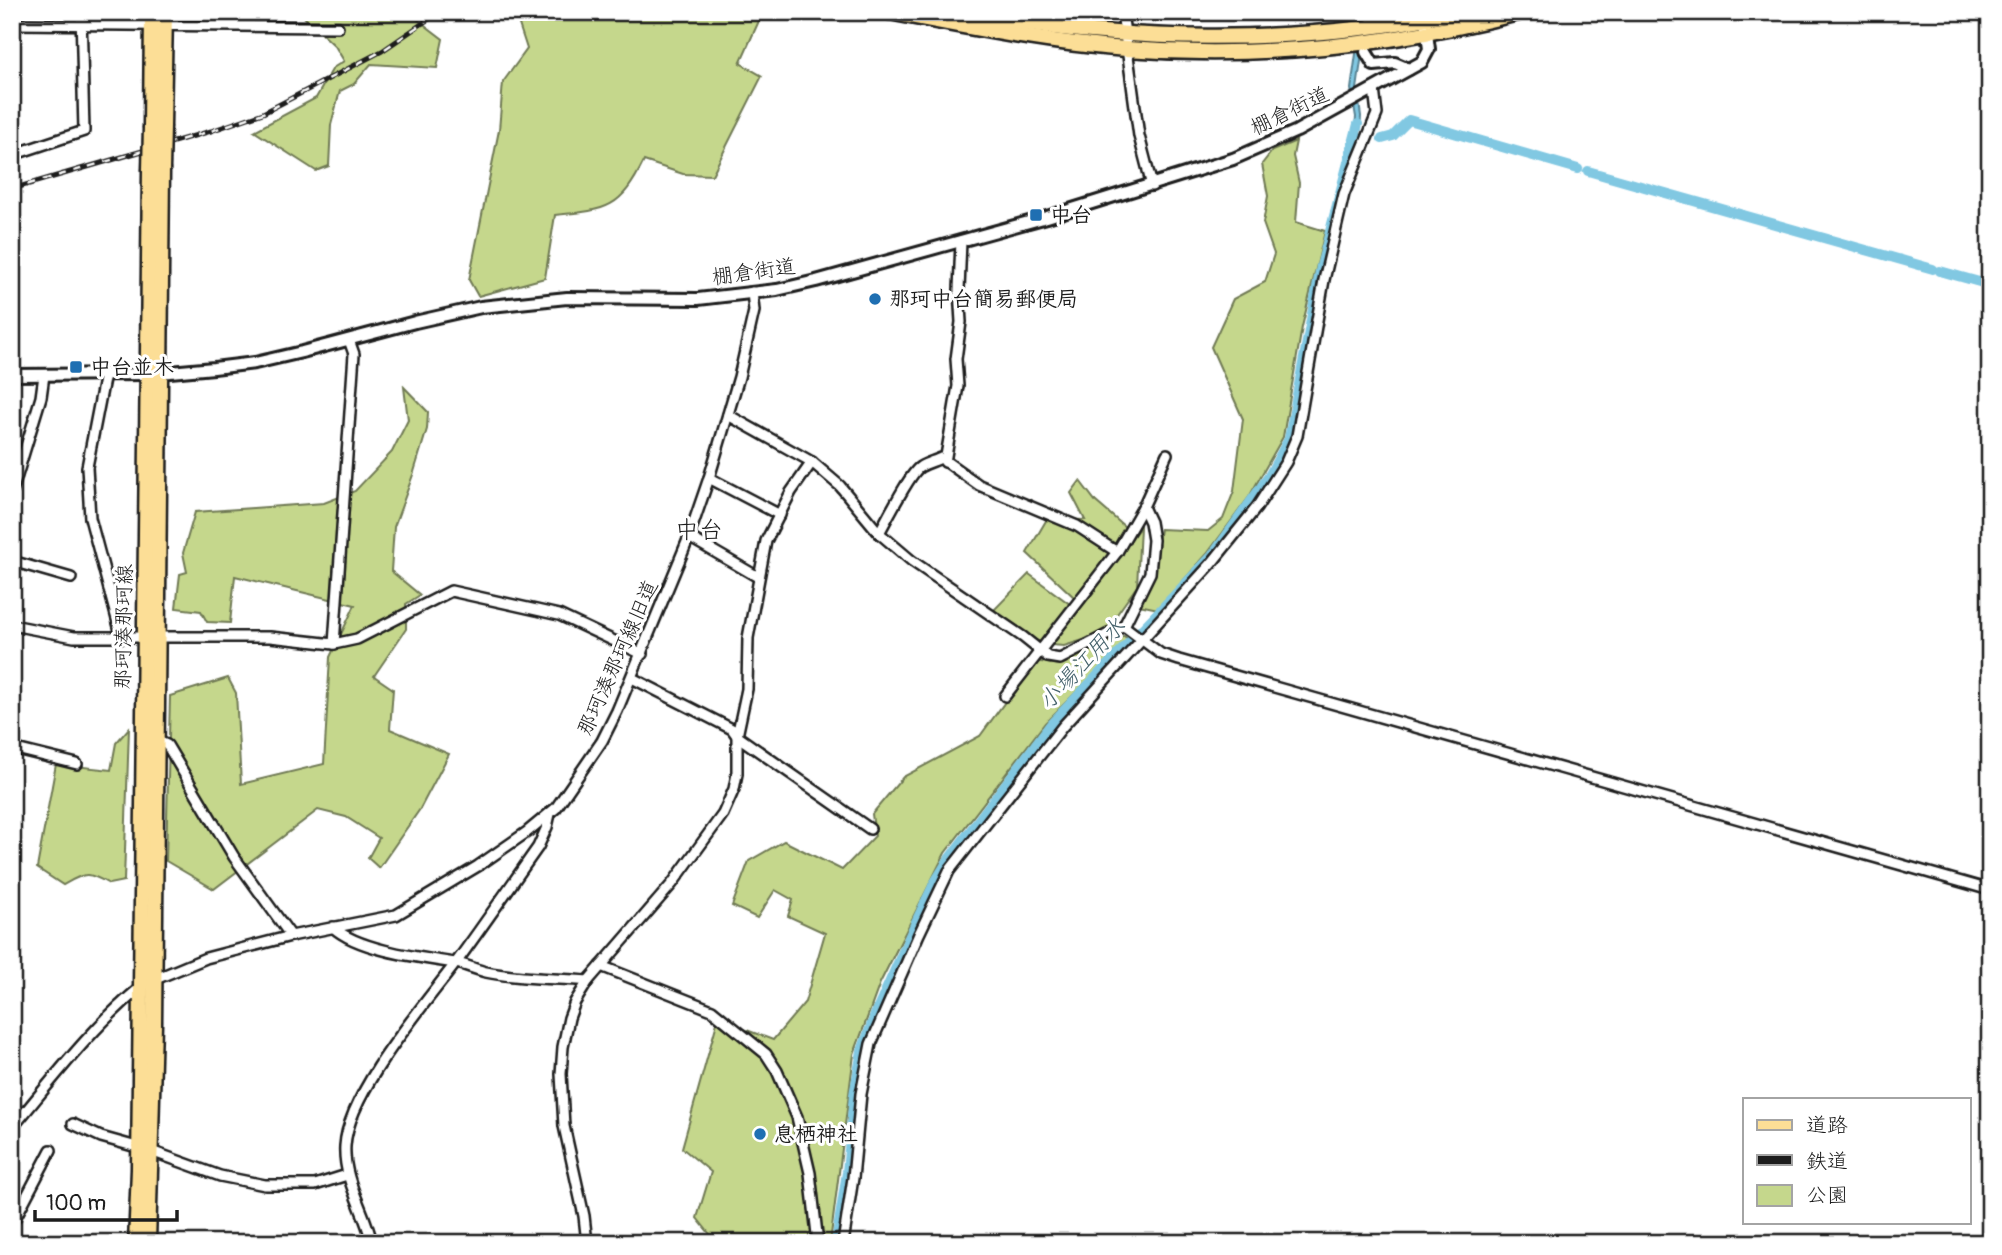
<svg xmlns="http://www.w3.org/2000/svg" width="2002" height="1255" font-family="Pangolin,'Klee One',sans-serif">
<rect width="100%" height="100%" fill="#fff"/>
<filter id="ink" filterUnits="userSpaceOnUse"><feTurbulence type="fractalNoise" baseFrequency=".0143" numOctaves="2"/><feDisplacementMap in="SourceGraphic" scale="14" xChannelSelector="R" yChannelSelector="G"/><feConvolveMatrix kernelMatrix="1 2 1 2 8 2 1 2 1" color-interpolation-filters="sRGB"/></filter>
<g filter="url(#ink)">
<g fill="#c5d78c" stroke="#707a54" stroke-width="2">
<polygon points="303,12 415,12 413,16 443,39 437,68 371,64 354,84 340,91 331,125 329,166 316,171 254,131 316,98 333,68 344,61 335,46 302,15"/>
<path d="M515,12H763L740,63L762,76L712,175L683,174L644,161C620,210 606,210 555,215L545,278L478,296L469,280L499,130L503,82L527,49Z"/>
<polygon points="1296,141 1293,156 1299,183 1296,222 1325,231 1302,327 1283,437 1249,497 1207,554 1158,609 1139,605 1153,573 1160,529 1208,531 1223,519 1234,491 1243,419 1211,347 1233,299 1265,282 1274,254 1263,223 1268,196 1262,164 1272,151"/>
<polygon points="404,387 428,412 427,429 414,472 394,527 391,571 420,595 406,604 406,629 374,676 393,689 390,729 449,754 420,809 379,868 368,858 379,838 346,817 318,810 214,889 166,861 170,696 228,678 236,693 241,784 324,764 330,657 355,605 235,576 230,623 207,622 201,611 176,608 180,574 187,572 183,553 195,512 324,503 355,491 392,452 408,420"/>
<polygon points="1080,481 1096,502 1125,527 1110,557 1075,598 1027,553 1047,519 1085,520 1071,493"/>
<polygon points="1140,527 1137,586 1103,634 1064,646 1051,645 1035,640 993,611 1029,574 1078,610"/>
<polygon points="1124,636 1129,640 1045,723 945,853 880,983 854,1054 830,1243 717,1243 697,1218 711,1172 682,1148 718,1019 773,1040 805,1002 825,933 788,916 793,900 775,890 757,918 732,906 749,861 784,841 842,870 875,836 872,814 903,777 980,736 1035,661 1059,665"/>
<path d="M129,728L124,881L109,884C87,871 85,873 63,885L37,868L56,764L111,770L116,743Z"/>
</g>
<polygon fill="#81c8e2" stroke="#598393" stroke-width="2" points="1362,12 1368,12 1357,89 1361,116 1360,136 1354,134 1356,117 1351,89"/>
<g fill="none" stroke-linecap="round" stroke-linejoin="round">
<g stroke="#81c8e2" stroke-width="10">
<polyline points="1382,139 1393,136 1409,120 1578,169"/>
<polyline points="1588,171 1933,269"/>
<polyline points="1940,271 1990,285"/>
<polyline points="836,1243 847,1172 854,1095 862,1051 875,1015 916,922 935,882 949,859 1051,724 1212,556 1269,476 1289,439 1321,266 1358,124"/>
</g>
<defs>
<g id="minor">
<polyline points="1122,12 1139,136 1152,186"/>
<polyline points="12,24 338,27"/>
<polyline points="12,155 84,131 81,12"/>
<polyline points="105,374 87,467 90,518 122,638"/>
<polyline points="728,415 812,462 840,486 879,533 912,561 1023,637 1048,657 1060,659 1124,626 1150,573 1153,540 1150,522 1143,507"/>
<polyline points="945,462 958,386 956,359 961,322 959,290 961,241"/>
<polyline points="709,478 780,515"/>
<polyline points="12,492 41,397 44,375"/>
<path d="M879,533C887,519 910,473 920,467C926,463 935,461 941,458L979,485L1077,526L1117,552"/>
<polyline points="689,537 758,577"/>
<polyline points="12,561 71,578"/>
<polyline points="12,625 74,637 270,637 334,644 357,639 451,591 559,615 642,654"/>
<polyline points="1124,626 1161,654 1179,660 1990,890"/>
<polyline points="334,644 354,354 349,340"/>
<polyline points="632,678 732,729 737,736 870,829"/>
<polyline points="1005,696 1117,552 1143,507 1167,454"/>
<polyline points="156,740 167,745 234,857 291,936"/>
<polyline points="12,748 77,764"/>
<path d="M333,927C357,950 422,958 455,963C465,964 476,970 486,972C517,979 555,978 588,981"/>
<polyline points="601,966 712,1010 766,1054 777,1071 797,1117 810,1173 818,1243"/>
<polyline points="153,980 206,958 291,936 396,915 478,866 527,832 556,808 602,741 617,711 687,542 709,478 739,377 754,311 752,292"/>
<polyline points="73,1124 101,1137 151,1151 220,1176 265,1185 315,1185 347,1175"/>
<path d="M12,1128C53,1079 92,1027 141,987"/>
<polyline points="12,1224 51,1150"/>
<path d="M372,1243C365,1210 343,1181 345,1146C348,1092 425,1004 458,960C485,923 511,885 538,847L547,827L550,814"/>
<polyline points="587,1243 584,1216 564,1126 561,1074 563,1047 569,1018 575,1002 588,981 672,884 723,814 734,789 737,774 737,736 747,689 748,638 766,541 791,492 812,462"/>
<polyline points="843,1243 853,1178 861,1094 871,1044 919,934 949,871 1063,726 1211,564 1257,507 1286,462 1297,436 1324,280 1344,194 1377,114 1374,89"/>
</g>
<g id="tertiary">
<polyline points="1372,18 1373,12"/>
<polyline points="1366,52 1374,65 1395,63 1409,69"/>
<polyline points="12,375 148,374 214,368 255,363 302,352 415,322 481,307 567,298 698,299 777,290 816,281 1047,217 1233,159 1297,131 1422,62 1429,49 1426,26"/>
</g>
<g id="primary">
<polyline points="163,126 165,12"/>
<polyline points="151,127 152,12"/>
<polyline points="136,1243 139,1169 150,170"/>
<polyline points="148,1243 154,1024 162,170"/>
</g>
<g id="trunk">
<path d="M889,12C968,27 1046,43 1126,49C1258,59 1394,45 1522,12"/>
<path d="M956,12C1121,43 1294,47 1459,12"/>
</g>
</defs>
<use href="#minor" stroke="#1c1c1c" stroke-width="14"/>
<use href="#tertiary" stroke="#1c1c1c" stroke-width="16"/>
<use href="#primary" stroke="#1c1c1c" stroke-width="19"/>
<use href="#trunk" stroke="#1c1c1c" stroke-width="19"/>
<use href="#minor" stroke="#fff" stroke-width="9"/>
<use href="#tertiary" stroke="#fff" stroke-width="10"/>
<use href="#primary" stroke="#fcde96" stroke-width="14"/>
<use href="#trunk" stroke="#fcde96" stroke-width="14"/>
<defs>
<polyline id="rail" points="12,189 211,131 263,113 382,51 439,12"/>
</defs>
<use href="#rail" stroke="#1c1c1c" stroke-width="5"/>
<use href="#rail" stroke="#fff" stroke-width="2.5" stroke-dasharray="8" stroke-linecap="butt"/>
<defs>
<g id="primary-bridge">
<polyline points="150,170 151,127"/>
<polyline points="162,170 163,126"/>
</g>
</defs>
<use href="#primary-bridge" stroke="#1c1c1c" stroke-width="19" stroke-linecap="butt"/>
<use href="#primary-bridge" stroke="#fcde96" stroke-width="14"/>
</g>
</g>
<g fill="#1f6fb2" stroke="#fff" stroke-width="2.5">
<rect x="1029" y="208" width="14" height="14" rx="3.5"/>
<circle cx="875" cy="299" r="7"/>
<rect x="69" y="360" width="14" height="14" rx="3.5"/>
<circle cx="760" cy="1134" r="7"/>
</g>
<g text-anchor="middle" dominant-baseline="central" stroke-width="6" stroke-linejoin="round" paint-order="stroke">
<g font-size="21" fill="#1c1c1c" stroke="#fff">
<text transform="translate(1290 111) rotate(-26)">棚倉街道</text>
<text transform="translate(754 272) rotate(-8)">棚倉街道</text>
<text transform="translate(124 627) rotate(-89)">那珂湊那珂線</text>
<text transform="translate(618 658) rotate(-66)">那珂湊那珂線旧道</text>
</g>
<g font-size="21" font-weight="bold" fill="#1c1c1c" stroke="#fff" text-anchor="start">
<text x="1050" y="215">中台</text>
<text x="889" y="299">那珂中台簡易郵便局</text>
<text x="90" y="367">中台並木</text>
<text x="774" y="1134">息栖神社</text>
</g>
<g font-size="23" font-style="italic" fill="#44616b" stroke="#fff">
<text transform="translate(1082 664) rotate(-47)">小場江用水</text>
</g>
<g font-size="24" fill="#1c1c1c" stroke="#fff">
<text x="699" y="530">中台</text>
</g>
</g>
<rect width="2002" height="1255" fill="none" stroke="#fff" stroke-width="42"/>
<rect x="21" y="21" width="1960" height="1213" fill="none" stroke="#1c1c1c" stroke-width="2.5" filter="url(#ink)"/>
<rect x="1743" y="1098" width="228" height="126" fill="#ffffff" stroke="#a4a4a4" stroke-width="2"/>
<rect x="1757" y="1120" width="35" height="10" fill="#fcde96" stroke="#a4a4a4" stroke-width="2"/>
<text x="1806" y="1132" font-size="21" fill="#1c1c1c">道路</text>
<rect x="1757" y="1155" width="35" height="10" fill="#1c1c1c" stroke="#a4a4a4" stroke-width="2"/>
<text x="1806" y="1168" font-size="21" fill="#1c1c1c">鉄道</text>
<rect x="1757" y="1185" width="35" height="21" fill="#c5d78c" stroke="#a4a4a4" stroke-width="2"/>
<text x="1806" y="1202" font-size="21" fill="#1c1c1c">公園</text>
<path d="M35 1210v10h142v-10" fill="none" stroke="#1c1c1c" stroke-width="3.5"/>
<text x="46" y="1210" font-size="21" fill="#1c1c1c" stroke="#ffffff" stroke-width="5" paint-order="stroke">100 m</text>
</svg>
